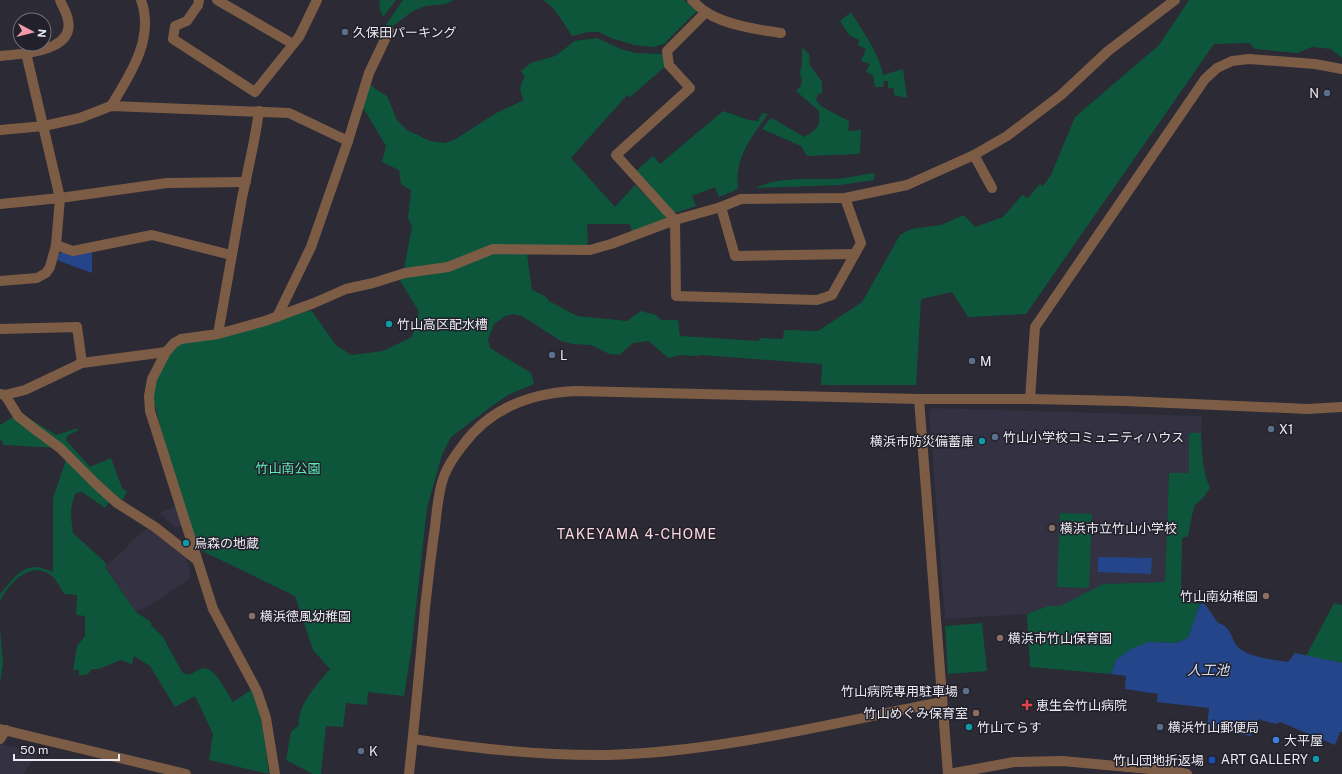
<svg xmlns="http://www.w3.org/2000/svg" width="1342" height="774" font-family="'Public Sans','Noto Sans JP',sans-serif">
<rect width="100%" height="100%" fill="#2b2a35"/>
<g fill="#333142">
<polygon points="932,408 1201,416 1202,417 1201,433 1189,433 1189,473 1169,473 1165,582 1103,584 1060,606 1048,606 1027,614 945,619 929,412"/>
<polygon points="176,506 183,525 176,528 161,515 160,513"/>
<polygon points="148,528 166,539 187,559 191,578 143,610 140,609 136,612 105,566 129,546 128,544"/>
<polygon points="0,744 38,752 23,774 0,774"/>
</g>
<g fill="#0d563c">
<polygon points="380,0 396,0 383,17 379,6"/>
<polygon points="403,0 454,0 445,4 425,6 413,11 386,31 384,29 386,25"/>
<path d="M543,0H684L697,11L664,44L653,47L634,45L611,38L599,32H588L572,36C564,24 556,8 543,0Z"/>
<path d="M1189,0H1342V58L1331,49L1312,47L1297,53L1255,49L1249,43L1214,44L1026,314L968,317L952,292L921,299L916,385H821L822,364L701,355C693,357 689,355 681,355C676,355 672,358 668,358L649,341L633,343L619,355L609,354L591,345L573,344L561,341L522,316L513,314L505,316L494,324L488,339L490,348L531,373L534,382L532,385L508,395L492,406L451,437L442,455L427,508L411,652L404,696L368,692L367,705L346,703L343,727L326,726L321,774H313L286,760L291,732L299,725C296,707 319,682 330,669L313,650L295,596L198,549L170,468L153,396L157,376L168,351L184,340L265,323L311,310L336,345L351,355L383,351L412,337L419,312L399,279L404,269L412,226L408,218L411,190L401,184L399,170L382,162L386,146L362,106L368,84L373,86L375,89L387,96L397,120L407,130L430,141L445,143L456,139L496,113L524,100C519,91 519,86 525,77L521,71L531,63L555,56L566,48L574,41L597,38L621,49L635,53L663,54L666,66L630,97L627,95L571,158L615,207L635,185L665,215V221L632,232L630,224H587L588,246L526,247L532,290L545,296L549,301L577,316L627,321L641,311L656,315L661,320H678L680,336L759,341L760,338L783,339L784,330L818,331L862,302L900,235L911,229L941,225L964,215L975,227L1003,217L1022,195L1028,198L1040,184L1043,186L1051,175L1075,117L1159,45Z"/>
<path d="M851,12C863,32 879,53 883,75L903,69L907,98L894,95V88H888V81H884L883,87H875L873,75L866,72L870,64L861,61L866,49L858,45L859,40L849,35L840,21Z"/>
<path d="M802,47L809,54L810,65L822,82V93L818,94L816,100L822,107L849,121L848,131L861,130L860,154L807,156L801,146L762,129L767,122L772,118L804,137C817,130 821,126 819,111L796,91L801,86L802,80L800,72L802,65Z"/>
<path d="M723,111L749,120L758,121L762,113L768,114C756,131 740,151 738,172C737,177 738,183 738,188L734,191L719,197L715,187L692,196L696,206L678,212H672L635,172L653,156L660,164Z"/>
<path d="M874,173V180L840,185L756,188C780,175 818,181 844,178C854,177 864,174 874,173Z"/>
<polygon points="22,414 56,435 78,428 77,431 68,435 66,440 90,467 111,458 122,488 127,492 121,502"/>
<polygon points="16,415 59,448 4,445 0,439 0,425"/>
<path d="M1189,433H1201C1202,452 1202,470 1210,488L1202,499L1194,506L1188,536L1182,538L1181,591L1188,602L1200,604L1188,638L1176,643L1149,642L1116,660L1111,674L1030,667L1027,614L1048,606H1060L1103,584L1165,582L1169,473H1189Z"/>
<path d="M67,457L110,501L105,508L82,492L76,493C69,507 71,519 73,533L107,564L105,567L136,612L151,622V625L163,637L182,672C192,680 198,665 208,669C218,673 227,693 233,702L251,690C263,715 265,746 269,774L209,760L213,734L195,696L175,707L150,666L134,656L132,664L121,660L99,669H92C88,675 86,676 79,675V670H73L77,646L85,636V616L76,615L77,595L64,594C60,587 56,578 49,574C29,561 8,585 0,601V594C10,583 20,566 37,567C43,568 48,570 53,572V498Z"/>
<polygon points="1060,513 1092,514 1089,588 1057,587"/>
<polygon points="1334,603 1342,605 1342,663 1306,656"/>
<polygon points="982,623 987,671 948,674 945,626"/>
<polygon points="0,627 3,664 0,683"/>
</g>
<g fill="#25458b">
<polygon points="63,252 72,256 92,252 92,273 57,260 59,254"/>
<polygon points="1098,557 1152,558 1151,574 1098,572"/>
<path d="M1200,604H1205L1218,623C1232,627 1230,637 1237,646C1246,657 1275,660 1288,662L1295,653L1342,663V732H1340L1335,745L1280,722L1276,724L1258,719L1251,736L1207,728L1209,708L1157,702L1158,694L1125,689L1126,676L1111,674L1116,660L1131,649L1149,642L1176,643L1188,638Z"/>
</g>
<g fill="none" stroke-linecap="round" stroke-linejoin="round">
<g stroke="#7d5c46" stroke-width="10">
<polyline points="199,0 198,5 187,21 175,26 173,39 255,92 299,37 317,0"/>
<polyline points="217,0 293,44"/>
<path d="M692,0C696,4 701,9 706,12C725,25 758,30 781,33"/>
<polyline points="706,12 667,51 669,65 690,88 616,155 675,220 676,296 817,300 832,295 861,243 845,198"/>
<path d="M0,56C21,54 75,52 68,20C67,13 62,6 60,0"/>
<path d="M111,106C130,75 155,38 141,0"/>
<polyline points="0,130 44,126 80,118 111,106 289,113 348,141"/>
<polyline points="974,155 992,188"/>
<polyline points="0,204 60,198 167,183 246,182"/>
<polyline points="721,207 735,256 855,254"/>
<polyline points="56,245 73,251 152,235 231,255"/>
<polyline points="0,281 37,278 46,273 50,267 56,245 60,198 26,53"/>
<polyline points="277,317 311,247 348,141 369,73 389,31"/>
<polyline points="0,329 77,327 82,363"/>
<path d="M218,334C226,289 234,244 242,198C248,169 255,141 259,111"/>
<polyline points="0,394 5,395 25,390 82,363 166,352"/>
<polyline points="5,395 18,416 37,431 60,448 95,483 117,503 155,527 197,560"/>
<polyline points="919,399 948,774"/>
<polyline points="1030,399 1035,327 1205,79 1217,68 1232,61 1249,59 1315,64 1342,69"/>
<polyline points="0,729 186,774"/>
<polyline points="0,739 6,730"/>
<path d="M413,739C478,749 542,756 608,755C720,752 832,723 942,702"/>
<polyline points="275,774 266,718 257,691 213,609 150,411 149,396 152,379 166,352 174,343 181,339 218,334 265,321 314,303 346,289 373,283 405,273 448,267 493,249 590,250 611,244 675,220 721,207 741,199 845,198 907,185 974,155 1007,136 1061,95 1108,51 1175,0"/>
<path d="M409,774C415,719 420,663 425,608C428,581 431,554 435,527C437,510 438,492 444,476C448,465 456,454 463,445C491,407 531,393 576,391L919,399H1030L1125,401L1308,409L1342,407"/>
<polyline points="949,774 1014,762 1062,761 1172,771 1187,774"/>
</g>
</g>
<g fill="#5c6f8a" stroke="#22202b" stroke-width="1.5">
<circle cx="345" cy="32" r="4"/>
<circle cx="1327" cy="93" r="4"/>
<circle cx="552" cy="355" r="4"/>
<circle cx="972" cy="361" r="4"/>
<circle cx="1271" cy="429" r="4"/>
<circle cx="995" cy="437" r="4"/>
<circle cx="966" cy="691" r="4"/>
<circle cx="1160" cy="727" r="4"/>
<circle cx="361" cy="751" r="4"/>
</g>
<g fill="#0f9aa8" stroke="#22202b" stroke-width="1.5">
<circle cx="389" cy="324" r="4"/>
<circle cx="982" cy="441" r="4"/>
<circle cx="186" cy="543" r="4"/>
<circle cx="969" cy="727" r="4"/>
<circle cx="1316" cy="759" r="4"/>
</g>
<g fill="#8d6e63" stroke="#22202b" stroke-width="1.5">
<circle cx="1052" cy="528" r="4"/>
<circle cx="1266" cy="596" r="4"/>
<circle cx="252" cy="616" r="4"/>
<circle cx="1000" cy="638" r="4"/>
<circle cx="976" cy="713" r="4"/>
</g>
<path fill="#e0444e" stroke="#22202b" stroke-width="1.5" d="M1025 699h4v4h4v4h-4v4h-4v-4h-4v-4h4z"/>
<circle fill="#3f7fe0" stroke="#22202b" stroke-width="1.5" cx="1276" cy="740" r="4"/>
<rect fill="#1a4fb4" stroke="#22202b" stroke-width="1.5" x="1208" y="756" width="8" height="8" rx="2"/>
<g text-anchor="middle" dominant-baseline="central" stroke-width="3" stroke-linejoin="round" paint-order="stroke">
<g font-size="13" fill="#ebeaf2" stroke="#22202b" text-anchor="start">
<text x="353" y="32">久保田パーキング</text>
<text x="1319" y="93" text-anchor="end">N</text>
<text x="397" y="324">竹山高区配水槽</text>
<text x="560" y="355">L</text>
<text x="980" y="361">M</text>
<text x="1279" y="429">X1</text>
<text x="1003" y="437">竹山小学校コミュニティハウス</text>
<text x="974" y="441" text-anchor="end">横浜市防災備蓄庫</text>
<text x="1060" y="528">横浜市立竹山小学校</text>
<text x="194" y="543">烏森の地蔵</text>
<text x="1258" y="596" text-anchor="end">竹山南幼稚園</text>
<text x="260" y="616">横浜徳風幼稚園</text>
<text x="1008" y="638">横浜市竹山保育園</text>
<text x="958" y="691" text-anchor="end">竹山病院専用駐車場</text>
<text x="1036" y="705">恵生会竹山病院</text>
<text x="968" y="713" text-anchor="end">竹山めぐみ保育室</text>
<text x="977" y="727">竹山てらす</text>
<text x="1168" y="727">横浜竹山郵便局</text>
<text x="1284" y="740">大平屋</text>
<text x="369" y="751">K</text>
<text x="1308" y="759" text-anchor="end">ART GALLERY</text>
<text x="1204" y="760" text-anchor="end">竹山団地折返場</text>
</g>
<g font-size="13" fill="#5beeb3" stroke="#22202b">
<text x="288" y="468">竹山南公園</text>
</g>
<g font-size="14" letter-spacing="1" fill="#fcd8dc" stroke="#22202b">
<text x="637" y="534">TAKEYAMA 4-CHOME</text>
</g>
<g font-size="14" font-style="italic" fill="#cfdaee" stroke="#22202b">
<text x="1208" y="670">人工池</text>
</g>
</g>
<g transform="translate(32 32) rotate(97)"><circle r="19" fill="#22202b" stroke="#72717b"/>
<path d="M0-3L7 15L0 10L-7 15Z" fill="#f39aa8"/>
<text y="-6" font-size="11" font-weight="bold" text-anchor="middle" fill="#ebeaf2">N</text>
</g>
<path d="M14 754v6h105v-6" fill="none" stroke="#ebeaf2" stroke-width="2"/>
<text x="20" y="754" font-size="12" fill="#ebeaf2" stroke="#22202b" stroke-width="3" paint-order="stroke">50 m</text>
</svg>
